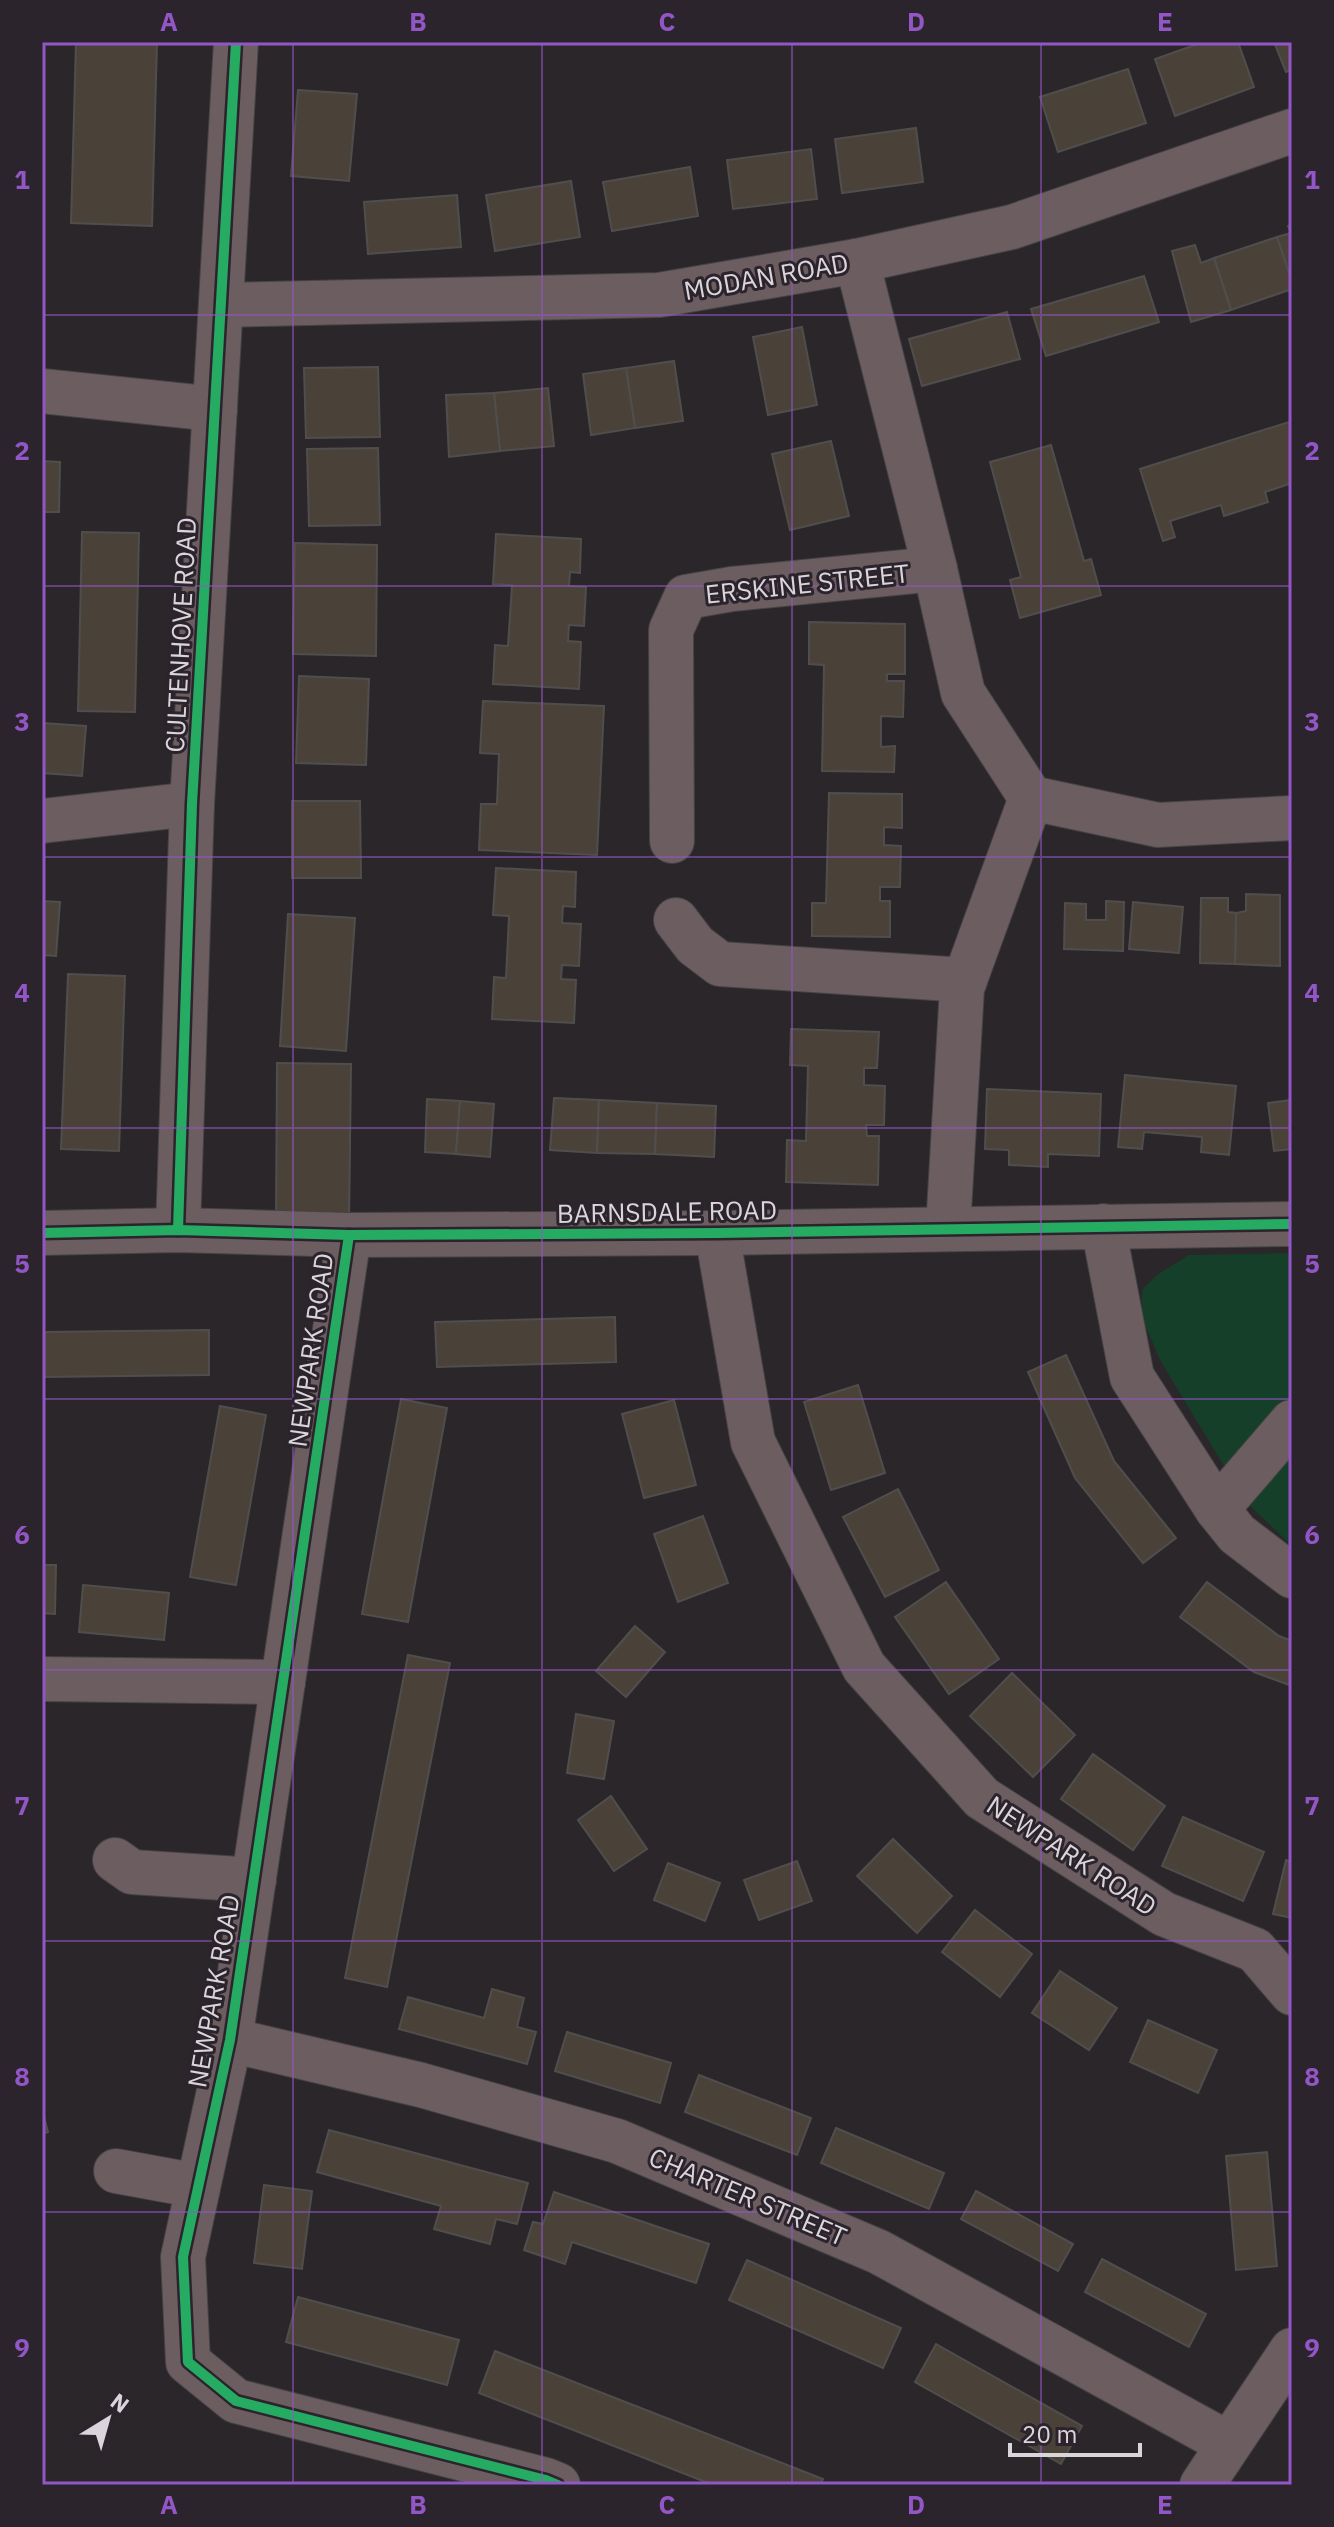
<svg xmlns="http://www.w3.org/2000/svg" width="1334" height="2527" font-family="'IBM Plex Sans',sans-serif">
<rect width="100%" height="100%" fill="#2a262a"/>
<polygon fill="#153f29" points="1292,1253 1292,1546 1245,1501 1160,1360 1142,1318 1142,1290 1158,1274 1189,1255"/>
<g fill="#4a4238" stroke="#504e4d" stroke-width="2">
<polygon points="76,42 157,42 152,226 71,223"/>
<polygon points="1203,42 1238,42 1254,87 1175,116 1155,59"/>
<polygon points="1274,42 1292,42 1292,70 1286,72"/>
<polygon points="1128,69 1146,123 1058,152 1040,97"/>
<polygon points="298,90 357,94 349,181 291,176"/>
<polygon points="916,128 923,182 842,193 835,139"/>
<polygon points="811,149 817,199 733,209 727,160"/>
<polygon points="690,167 698,216 612,231 603,182"/>
<polygon points="571,181 580,237 495,251 486,195"/>
<polygon points="457,195 461,247 368,254 364,202"/>
<polygon points="1292,224 1292,282 1277,237 1291,233 1288,226"/>
<polygon points="1277,237 1292,282 1292,289 1231,310 1214,258"/>
<polygon points="1195,245 1201,263 1214,258 1231,310 1191,322 1172,251"/>
<polygon points="1144,276 1159,322 1046,356 1031,309"/>
<polygon points="1007,312 1020,359 922,386 909,339"/>
<polygon points="802,327 817,405 768,415 753,337"/>
<polygon points="674,361 683,421 635,428 626,368"/>
<polygon points="378,367 380,437 306,438 304,368"/>
<polygon points="626,368 635,428 591,435 583,374"/>
<polygon points="548,388 554,446 500,451 494,393"/>
<polygon points="494,393 500,451 449,457 446,395"/>
<polygon points="1292,421 1292,483 1265,492 1268,502 1224,516 1221,505 1170,521 1175,537 1163,541 1140,469"/>
<polygon points="831,441 849,516 790,530 772,454"/>
<polygon points="1051,445 1084,561 1091,559 1101,595 1020,618 1010,580 1021,577 990,462"/>
<polygon points="378,448 380,525 309,526 307,449"/>
<polygon points="42,461 60,462 59,512 42,512"/>
<polygon points="82,532 139,533 135,712 78,711"/>
<polygon points="496,534 581,539 580,573 570,572 569,586 586,587 584,626 569,625 568,641 581,642 579,689 493,684 495,645 508,646 512,585 493,584"/>
<polygon points="295,543 377,545 376,656 293,654"/>
<polygon points="809,622 905,624 905,674 887,674 887,681 904,681 903,717 881,716 881,747 895,746 894,772 822,771 824,665 809,664"/>
<polygon points="299,676 369,679 366,765 296,763"/>
<polygon points="483,701 604,706 597,855 479,850 481,804 497,804 499,754 480,753"/>
<polygon points="42,723 86,726 82,776 42,773"/>
<polygon points="829,793 902,794 902,828 884,827 884,845 901,846 900,887 880,887 880,901 890,901 890,937 812,936 812,903 826,903"/>
<polygon points="292,801 360,801 361,878 292,878"/>
<polygon points="496,868 576,872 575,907 563,906 562,923 581,924 579,966 562,965 561,979 576,980 574,1023 492,1019 494,977 506,978 509,916 493,915"/>
<polygon points="1246,894 1280,895 1280,966 1235,964 1236,913 1246,911"/>
<polygon points="1201,898 1228,898 1228,912 1236,913 1235,964 1200,963"/>
<polygon points="42,901 60,902 56,956 42,955"/>
<polygon points="1106,901 1124,902 1123,951 1064,949 1065,903 1086,904 1086,920 1106,920"/>
<polygon points="1133,902 1183,907 1179,953 1129,949"/>
<polygon points="288,914 355,918 346,1051 280,1046"/>
<polygon points="68,974 125,976 119,1151 61,1149"/>
<polygon points="791,1029 879,1032 877,1068 864,1068 864,1085 885,1086 884,1125 866,1125 867,1136 879,1136 878,1185 786,1182 787,1140 806,1141 808,1066 790,1065"/>
<polygon points="277,1063 351,1064 349,1223 276,1222"/>
<polygon points="1125,1075 1236,1086 1229,1155 1201,1152 1202,1137 1144,1132 1142,1149 1118,1147"/>
<polygon points="987,1089 1101,1094 1099,1156 1048,1154 1048,1167 1009,1165 1009,1150 985,1149"/>
<polygon points="554,1098 599,1100 597,1153 550,1150"/>
<polygon points="427,1099 460,1101 456,1154 425,1152"/>
<polygon points="599,1100 657,1103 655,1154 597,1153"/>
<polygon points="1292,1100 1292,1149 1274,1151 1268,1103"/>
<polygon points="460,1101 494,1104 490,1157 456,1154"/>
<polygon points="657,1103 716,1106 714,1157 655,1154"/>
<polygon points="615,1317 616,1362 437,1367 435,1322"/>
<polygon points="209,1330 209,1375 42,1377 42,1332"/>
<polygon points="1066,1355 1114,1461 1176,1538 1143,1563 1075,1478 1028,1372"/>
<polygon points="858,1385 885,1473 831,1490 804,1402"/>
<polygon points="401,1399 447,1408 408,1622 362,1614"/>
<polygon points="674,1400 696,1485 644,1498 622,1414"/>
<polygon points="220,1406 266,1415 236,1585 190,1577"/>
<polygon points="898,1489 939,1570 885,1597 843,1517"/>
<polygon points="703,1516 728,1583 678,1602 654,1534"/>
<polygon points="42,1565 56,1565 55,1614 42,1613"/>
<polygon points="946,1582 999,1659 949,1694 895,1617"/>
<polygon points="1207,1582 1279,1636 1292,1641 1292,1686 1254,1672 1180,1617"/>
<polygon points="83,1585 169,1593 164,1640 79,1632"/>
<polygon points="635,1626 665,1652 626,1697 596,1671"/>
<polygon points="408,1655 450,1663 387,1987 345,1978"/>
<polygon points="1012,1673 1075,1735 1033,1777 970,1716"/>
<polygon points="576,1714 614,1721 604,1779 567,1773"/>
<polygon points="1093,1754 1165,1806 1133,1850 1061,1799"/>
<polygon points="611,1796 647,1849 614,1871 578,1820"/>
<polygon points="1183,1817 1264,1852 1243,1901 1162,1866"/>
<polygon points="893,1839 952,1896 917,1933 857,1876"/>
<polygon points="1286,1860 1292,1862 1292,1918 1273,1914"/>
<polygon points="797,1861 812,1901 759,1920 744,1880"/>
<polygon points="668,1863 720,1883 705,1921 654,1900"/>
<polygon points="975,1910 1032,1954 1000,1997 942,1952"/>
<polygon points="1060,1971 1117,2008 1089,2050 1032,2013"/>
<polygon points="492,1989 524,1998 517,2027 536,2032 527,2064 399,2029 408,1997 484,2018"/>
<polygon points="1148,2020 1217,2050 1198,2093 1130,2062"/>
<polygon points="567,2032 671,2063 660,2103 555,2071"/>
<polygon points="699,2075 811,2118 797,2155 685,2112"/>
<polygon points="42,2109 48,2132 42,2134"/>
<polygon points="836,2128 944,2173 929,2209 821,2163"/>
<polygon points="329,2130 528,2183 517,2224 496,2219 490,2244 434,2229 441,2206 317,2172"/>
<polygon points="1267,2152 1277,2266 1236,2270 1226,2156"/>
<polygon points="264,2185 312,2191 302,2269 254,2263"/>
<polygon points="976,2191 1073,2244 1058,2271 961,2219"/>
<polygon points="554,2192 709,2244 696,2283 572,2242 565,2264 524,2250 533,2222 543,2224"/>
<polygon points="1102,2259 1206,2314 1189,2347 1085,2292"/>
<polygon points="747,2260 901,2328 883,2368 729,2300"/>
<polygon points="298,2297 459,2340 447,2385 286,2342"/>
<polygon points="936,2344 1082,2426 1061,2464 915,2382"/>
<polygon points="495,2351 823,2479 820,2485 713,2485 479,2393"/>
</g>
<g fill="none" stroke-linecap="round" stroke-linejoin="round">
<defs>
<g id="minor">
<polyline points="857,261 935,569 963,693 1031,798 962,988 948,1229"/>
<polyline points="221,305 659,295 857,261 1012,227 1292,131"/>
<polyline points="42,391 215,409"/>
<polyline points="1031,798 1158,825 1292,818"/>
<polyline points="42,821 192,804"/>
<polyline points="672,841 671,630 686,597 732,589 935,569"/>
<polyline points="676,920 695,945 720,964 965,980"/>
<polyline points="1103,1226 1132,1377 1217,1509 1237,1534 1292,1576"/>
<polyline points="178,1230 192,804 236,42"/>
<polyline points="42,1233 178,1230 349,1235 717,1233 1292,1224"/>
<polyline points="717,1233 753,1442 864,1667 982,1798 1164,1914 1255,1950 1292,1993"/>
<polyline points="349,1235 230,2040 183,2257 188,2362 236,2401 546,2480 558,2485"/>
<polyline points="1217,1509 1292,1422"/>
<polyline points="42,1679 283,1682"/>
<polyline points="115,1860 132,1872 254,1880"/>
<polyline points="230,2040 421,2085 617,2141 879,2252 1229,2444"/>
<polyline points="116,2171 198,2186"/>
<polyline points="1202,2485 1292,2350"/>
</g>
</defs>
<use href="#minor" stroke="#454345" stroke-width="46"/>
<use href="#minor" stroke="#6c5d60" stroke-width="44"/>
<defs>
<g id="cycleway">
<polyline points="178,1230 192,804 236,42"/>
<polyline points="42,1233 178,1230 349,1235 717,1233 1292,1224"/>
<polyline points="349,1235 230,2040 183,2257 188,2362 236,2401 546,2480 558,2485"/>
</g>
</defs>
<use href="#cycleway" stroke="#2c242c" stroke-width="15"/>
<use href="#cycleway" stroke="#26ab63" stroke-width="10"/>
</g>
<path fill="none" stroke="#9356c6" stroke-width="2" stroke-opacity="0.55" d="M293,42V2485M542,42V2485M792,42V2485M1041,42V2485M42,315H1292M42,586H1292M42,857H1292M42,1128H1292M42,1399H1292M42,1670H1292M42,1941H1292M42,2212H1292"/>
<g text-anchor="middle" dominant-baseline="central" stroke-width="6" stroke-linejoin="round" paint-order="stroke">
<g font-size="26" fill="#dad5da" stroke="#2c242c">
<text transform="translate(766 276) rotate(-10)">MODAN ROAD</text>
<text transform="translate(807 583) rotate(-6)">ERSKINE STREET</text>
<text transform="translate(180 635) rotate(-87)">CULTENHOVE ROAD</text>
<text transform="translate(667 1211) rotate(-1)">BARNSDALE ROAD</text>
<text transform="translate(310 1350) rotate(-82)">NEWPARK ROAD</text>
<text transform="translate(1072 1855) rotate(33)">NEWPARK ROAD</text>
<text transform="translate(213 1991) rotate(-80)">NEWPARK ROAD</text>
<text transform="translate(748 2196) rotate(23)">CHARTER STREET</text>
</g>
</g>
<rect width="1334" height="2527" fill="none" stroke="#2c242c" stroke-width="88"/>
<g transform="translate(108 2419) rotate(37)" stroke="#2c242c" stroke-width="6" paint-order="stroke">
<path d="M0-6L14 30L0 20L-14 30Z" fill="#dad5da"/>
<text y="-12" font-size="22" font-weight="bold" text-anchor="middle" fill="#dad5da">N</text>
</g>
<path d="M1010 2443v12h130v-12" fill="none" stroke="#dad5da" stroke-width="4"/>
<text x="1022" y="2443" font-size="24" fill="#dad5da" stroke="#2c242c" stroke-width="6" paint-order="stroke">20 m</text>
<rect x="44" y="44" width="1246" height="2439" fill="none" stroke="#9356c6" stroke-width="3"/>
<g font-size="26" text-anchor="middle" font-weight="bold" fill="#9356c6">
<text x="169" y="31">A</text>
<text x="418" y="31">B</text>
<text x="667" y="31">C</text>
<text x="916" y="31">D</text>
<text x="1165" y="31">E</text>
<text x="22" y="189">1</text>
<text x="1312" y="189">1</text>
<text x="22" y="460">2</text>
<text x="1312" y="460">2</text>
<text x="22" y="731">3</text>
<text x="1312" y="731">3</text>
<text x="22" y="1002">4</text>
<text x="1312" y="1002">4</text>
<text x="22" y="1273">5</text>
<text x="1312" y="1273">5</text>
<text x="22" y="1544">6</text>
<text x="1312" y="1544">6</text>
<text x="22" y="1815">7</text>
<text x="1312" y="1815">7</text>
<text x="22" y="2086">8</text>
<text x="1312" y="2086">8</text>
<text x="22" y="2357">9</text>
<text x="1312" y="2357">9</text>
<text x="169" y="2514">A</text>
<text x="418" y="2514">B</text>
<text x="667" y="2514">C</text>
<text x="916" y="2514">D</text>
<text x="1165" y="2514">E</text>
</g>
</svg>
